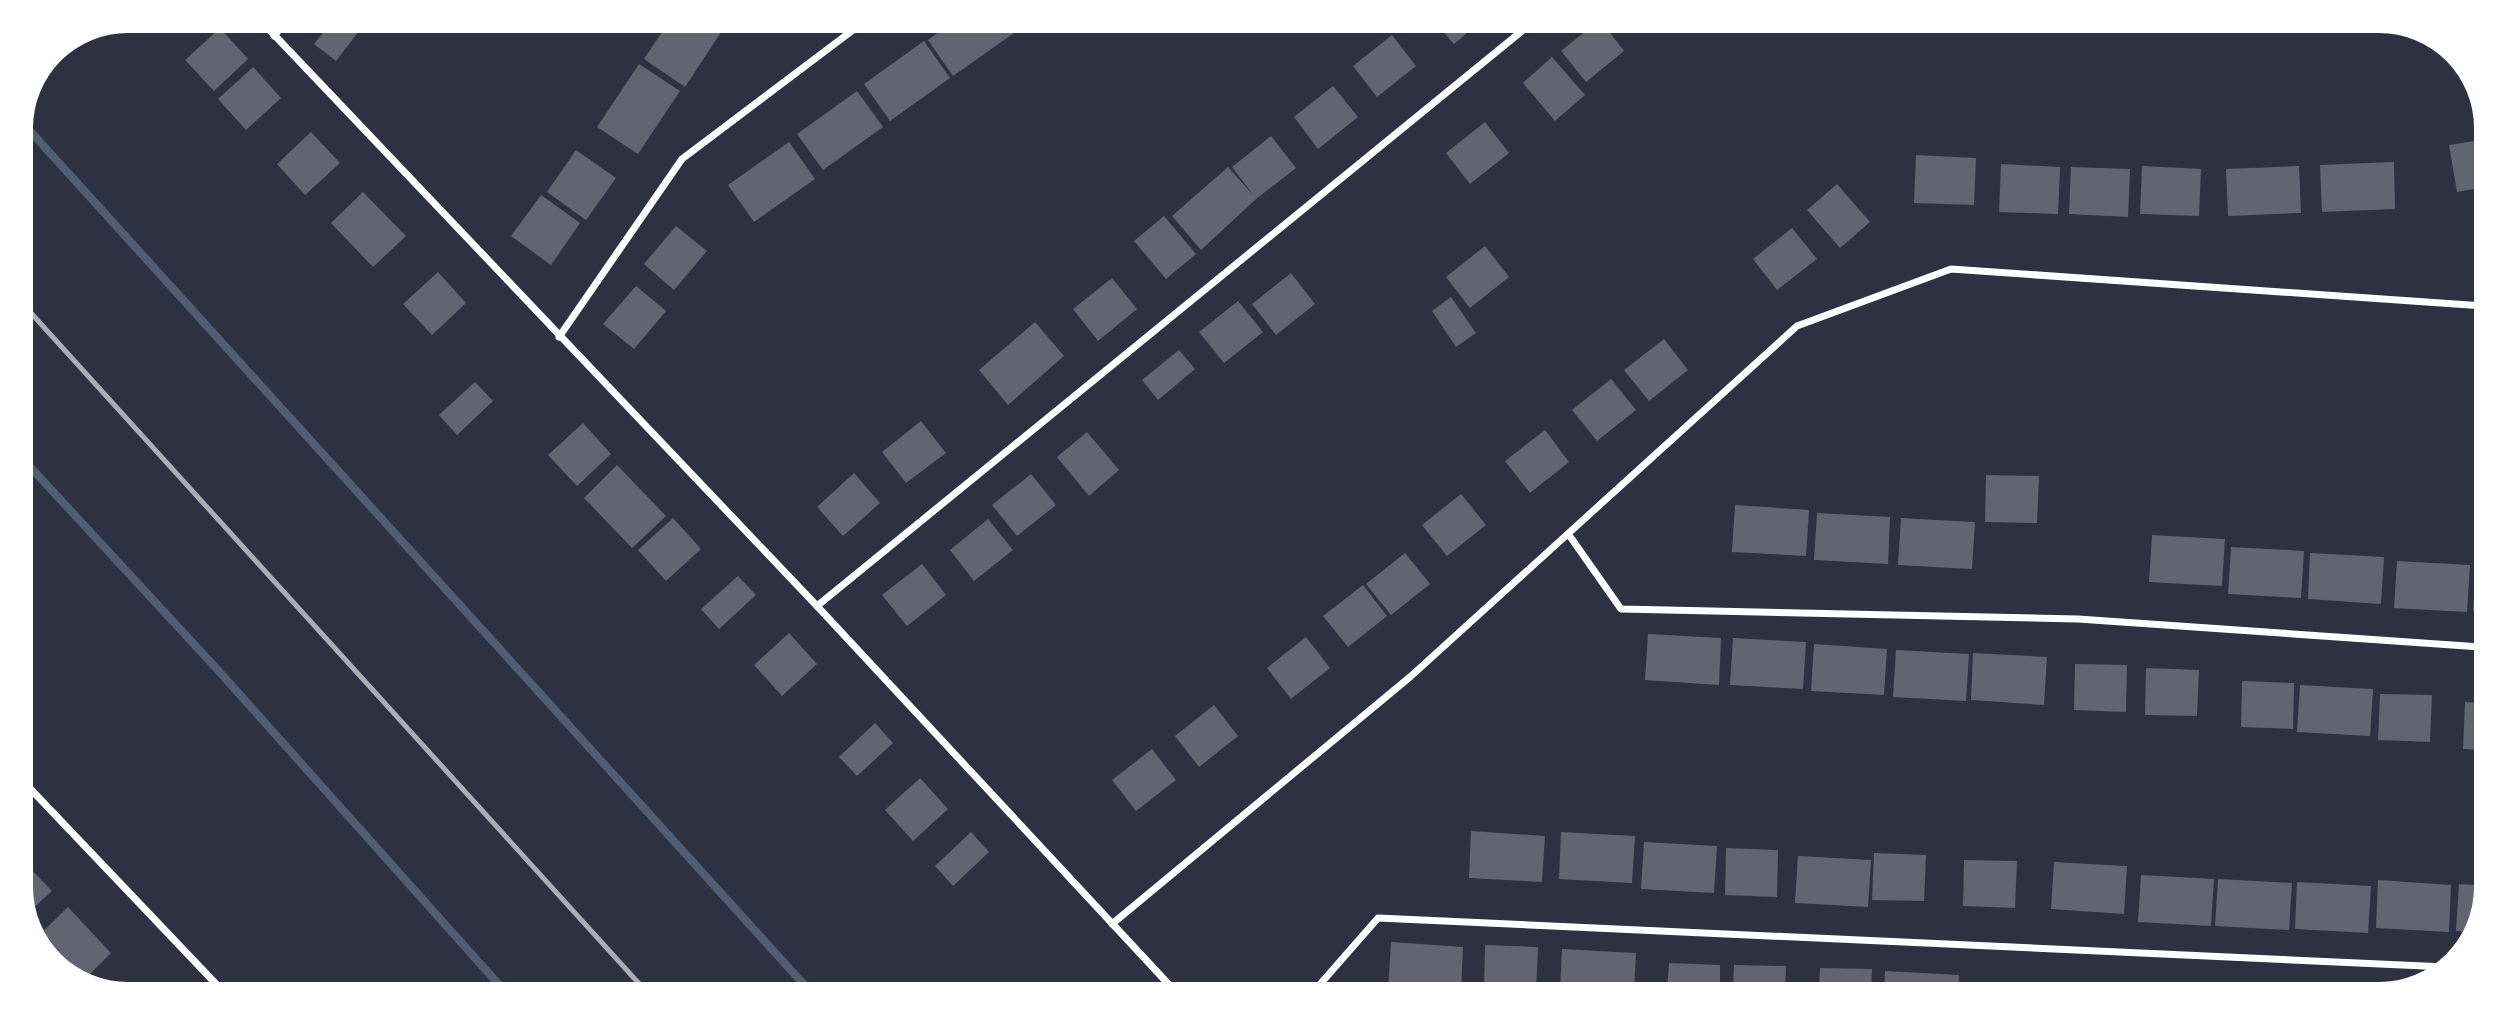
<svg xmlns="http://www.w3.org/2000/svg" width="2507" height="1015" font-family="'PT Sans Narrow',sans-serif">
<rect width="100%" height="100%" fill="#2d3142"/>
<g fill="none" stroke-linecap="round" stroke-linejoin="round">
<g stroke="#4f5d75" stroke-width="8">
<polyline points="21,121 808,989"/>
<polyline points="21,457 216,668 501,987"/>
</g>
</g>
<g fill="#626471">
<polygon points="332,22 366,22 336,61 314,44"/>
<polygon points="668,23 727,23 685,87 644,59"/>
<polygon points="950,24 1007,24 1014,33 953,76 928,40"/>
<polygon points="1438,26 1475,26 1454,44"/>
<polygon points="1592,26 1605,26 1624,51 1586,82 1561,51"/>
<polygon points="220,28 248,59 214,91 185,60"/>
<polygon points="1392,35 1416,66 1377,97 1353,66"/>
<polygon points="924,41 950,78 890,121 864,84"/>
<polygon points="1552,57 1585,95 1555,121 1523,83"/>
<polygon points="639,64 680,91 638,154 597,127"/>
<polygon points="253,67 281,98 246,130 218,99"/>
<polygon points="1333,86 1358,117 1318,149 1294,117"/>
<polygon points="857,91 883,127 823,170 797,134"/>
<polygon points="1485,122 1509,153 1470,184 1446,153"/>
<polygon points="311,132 340,163 305,195 277,164"/>
<polygon points="1271,136 1296,168 1256,199 1201,250 1172,216 1228,167 1254,196 1232,167"/>
<polygon points="2486,139 2485,187 2457,192 2449,145"/>
<polygon points="789,142 815,179 754,222 728,185"/>
<polygon points="576,150 616,178 586,220 547,192"/>
<polygon points="1916,155 1976,158 1974,205 1914,203"/>
<polygon points="2394,162 2395,209 2322,212 2320,165"/>
<polygon points="2001,164 2060,167 2058,214 1999,212"/>
<polygon points="2142,166 2201,169 2199,216 2140,214"/>
<polygon points="2299,166 2301,213 2228,216 2226,169"/>
<polygon points="2071,167 2130,169 2128,217 2069,214"/>
<polygon points="1837,184 1870,222 1840,248 1807,210"/>
<polygon points="363,192 406,236 373,267 331,223"/>
<polygon points="541,195 580,223 551,265 511,236"/>
<polygon points="1164,216 1196,254 1166,279 1134,241"/>
<polygon points="676,226 707,251 674,290 644,264"/>
<polygon points="1792,228 1817,259 1777,290 1753,259"/>
<polygon points="1485,246 1509,277 1470,308 1446,277"/>
<polygon points="438,272 466,303 432,335 403,304"/>
<polygon points="1291,273 1315,304 1276,335 1252,304"/>
<polygon points="1112,278 1137,309 1098,341 1073,309"/>
<polygon points="636,286 666,311 634,349 603,324"/>
<polygon points="1451,297 1476,333 1456,347 1432,311"/>
<polygon points="1238,301 1263,332 1224,363 1199,332"/>
<polygon points="1035,322 1064,356 1008,405 979,370"/>
<polygon points="1664,339 1688,370 1649,401 1624,370"/>
<polygon points="1179,350 1195,369 1158,400 1142,380"/>
<polygon points="2479,377 2483,377 2483,424 2478,424"/>
<polygon points="1611,379 1636,410 1597,441 1572,410"/>
<polygon points="475,382 493,401 457,435 439,415"/>
<polygon points="921,421 946,453 906,483 882,452"/>
<polygon points="583,423 611,454 577,486 548,455"/>
<polygon points="1545,430 1569,462 1530,493 1505,461"/>
<polygon points="1087,432 1119,470 1089,496 1057,457"/>
<polygon points="617,465 666,516 632,548 584,498"/>
<polygon points="854,473 880,503 843,536 817,507"/>
<polygon points="1031,474 1056,505 1017,536 992,505"/>
<polygon points="1986,475 2039,476 2037,523 1985,522"/>
<polygon points="1461,494 1486,525 1447,556 1422,525"/>
<polygon points="1735,505 1809,510 1806,556 1732,552"/>
<polygon points="1817,513 1890,517 1888,564 1814,560"/>
<polygon points="673,518 701,549 666,581 638,550"/>
<polygon points="1901,518 1975,522 1972,569 1898,565"/>
<polygon points="988,519 1013,550 974,581 950,550"/>
<polygon points="2152,535 2225,539 2222,586 2149,582"/>
<polygon points="2231,547 2304,551 2301,598 2228,594"/>
<polygon points="1405,553 1430,584 1391,615 1366,584"/>
<polygon points="2310,553 2384,557 2381,604 2308,599"/>
<polygon points="2397,561 2470,565 2467,612 2394,608"/>
<polygon points="922,564 946,595 907,626 882,595"/>
<polygon points="2476,564 2482,564 2481,612 2473,611"/>
<polygon points="738,576 756,595 719,629 701,609"/>
<polygon points="1363,585 1387,616 1348,647 1323,616"/>
<polygon points="789,633 817,664 782,696 754,665"/>
<polygon points="1648,634 1721,638 1719,685 1645,680"/>
<polygon points="1306,637 1330,668 1291,699 1267,668"/>
<polygon points="1733,638 1806,642 1803,689 1730,685"/>
<polygon points="1814,644 1887,649 1884,695 1811,691"/>
<polygon points="1896,650 1969,654 1966,701 1893,697"/>
<polygon points="1973,653 2047,657 2044,705 1971,700"/>
<polygon points="2075,664 2127,665 2126,712 2074,710"/>
<polygon points="2146,668 2199,670 2197,716 2145,715"/>
<polygon points="2242,681 2294,683 2293,729 2241,727"/>
<polygon points="2300,685 2373,689 2370,736 2297,732"/>
<polygon points="2380,694 2432,695 2430,742 2378,740"/>
<polygon points="2465,702 2480,703 2480,750 2463,749"/>
<polygon points="1214,705 1238,736 1199,767 1175,736"/>
<polygon points="875,723 893,743 857,776 839,757"/>
<polygon points="1152,749 1176,780 1136,811 1112,780"/>
<polygon points="920,778 948,809 913,841 885,810"/>
<polygon points="1471,831 1545,836 1542,882 1469,878"/>
<polygon points="971,832 989,852 953,886 935,866"/>
<polygon points="1561,832 1635,836 1632,883 1559,879"/>
<polygon points="1644,842 1717,846 1714,893 1641,889"/>
<polygon points="1726,848 1778,850 1777,897 1725,895"/>
<polygon points="1874,853 1926,855 1924,901 1872,900"/>
<polygon points="1798,856 1871,860 1868,907 1795,903"/>
<polygon points="21,859 52,891 28,913 21,894"/>
<polygon points="1964,860 2017,861 2015,908 1963,906"/>
<polygon points="2054,862 2127,866 2124,914 2051,909"/>
<polygon points="2141,875 2214,879 2211,926 2138,922"/>
<polygon points="2218,879 2292,883 2289,930 2215,926"/>
<polygon points="2378,880 2451,885 2449,932 2376,928"/>
<polygon points="2297,882 2371,886 2368,933 2295,929"/>
<polygon points="2459,884 2478,885 2478,928 2474,932 2456,931"/>
<polygon points="68,907 111,953 82,982 37,937"/>
<polygon points="1391,942 1463,947 1461,991 1388,989"/>
<polygon points="1485,945 1538,947 1536,991 1484,991"/>
<polygon points="1562,949 1636,953 1634,991 1560,991"/>
<polygon points="1669,963 1720,965 1720,992 1667,992"/>
<polygon points="1734,965 1786,966 1785,992 1733,992"/>
<polygon points="1820,968 1872,969 1871,992 1819,992"/>
<polygon points="1885,971 1959,975 1958,993 1884,992"/>
<polygon points="1964,982 2037,986 2037,993 1964,993"/>
<polygon points="2212,986 2264,987 2264,994 2212,993"/>
</g>
<g fill="none" stroke-linecap="round" stroke-linejoin="round">
<g stroke="#fff" stroke-width="7">
<polyline points="261,21 817,606 1174,990"/>
<polyline points="274,36 285,22"/>
<polyline points="559,337 682,159 861,24"/>
<polyline points="1569,535 1621,609 2078,619 2481,647"/>
<polyline points="817,606 1528,26"/>
<polyline points="21,779 218,986"/>
<polyline points="1112,924 1410,677 1797,326 1951,269 2484,306"/>
<polyline points="1315,990 1378,918 2446,967"/>
</g>
<polyline stroke="#abadb3" stroke-width="5" points="21,302 643,988"/>
</g>
<path d="M0 0H2507V1015H0ZM128 33H2379A95 95 0 0 1 2474 128V887A95 95 0 0 1 2379 982H128A95 95 0 0 1 33 887V128A95 95 0 0 1 128 33Z" fill="#fff" fill-rule="evenodd"/>
</svg>
